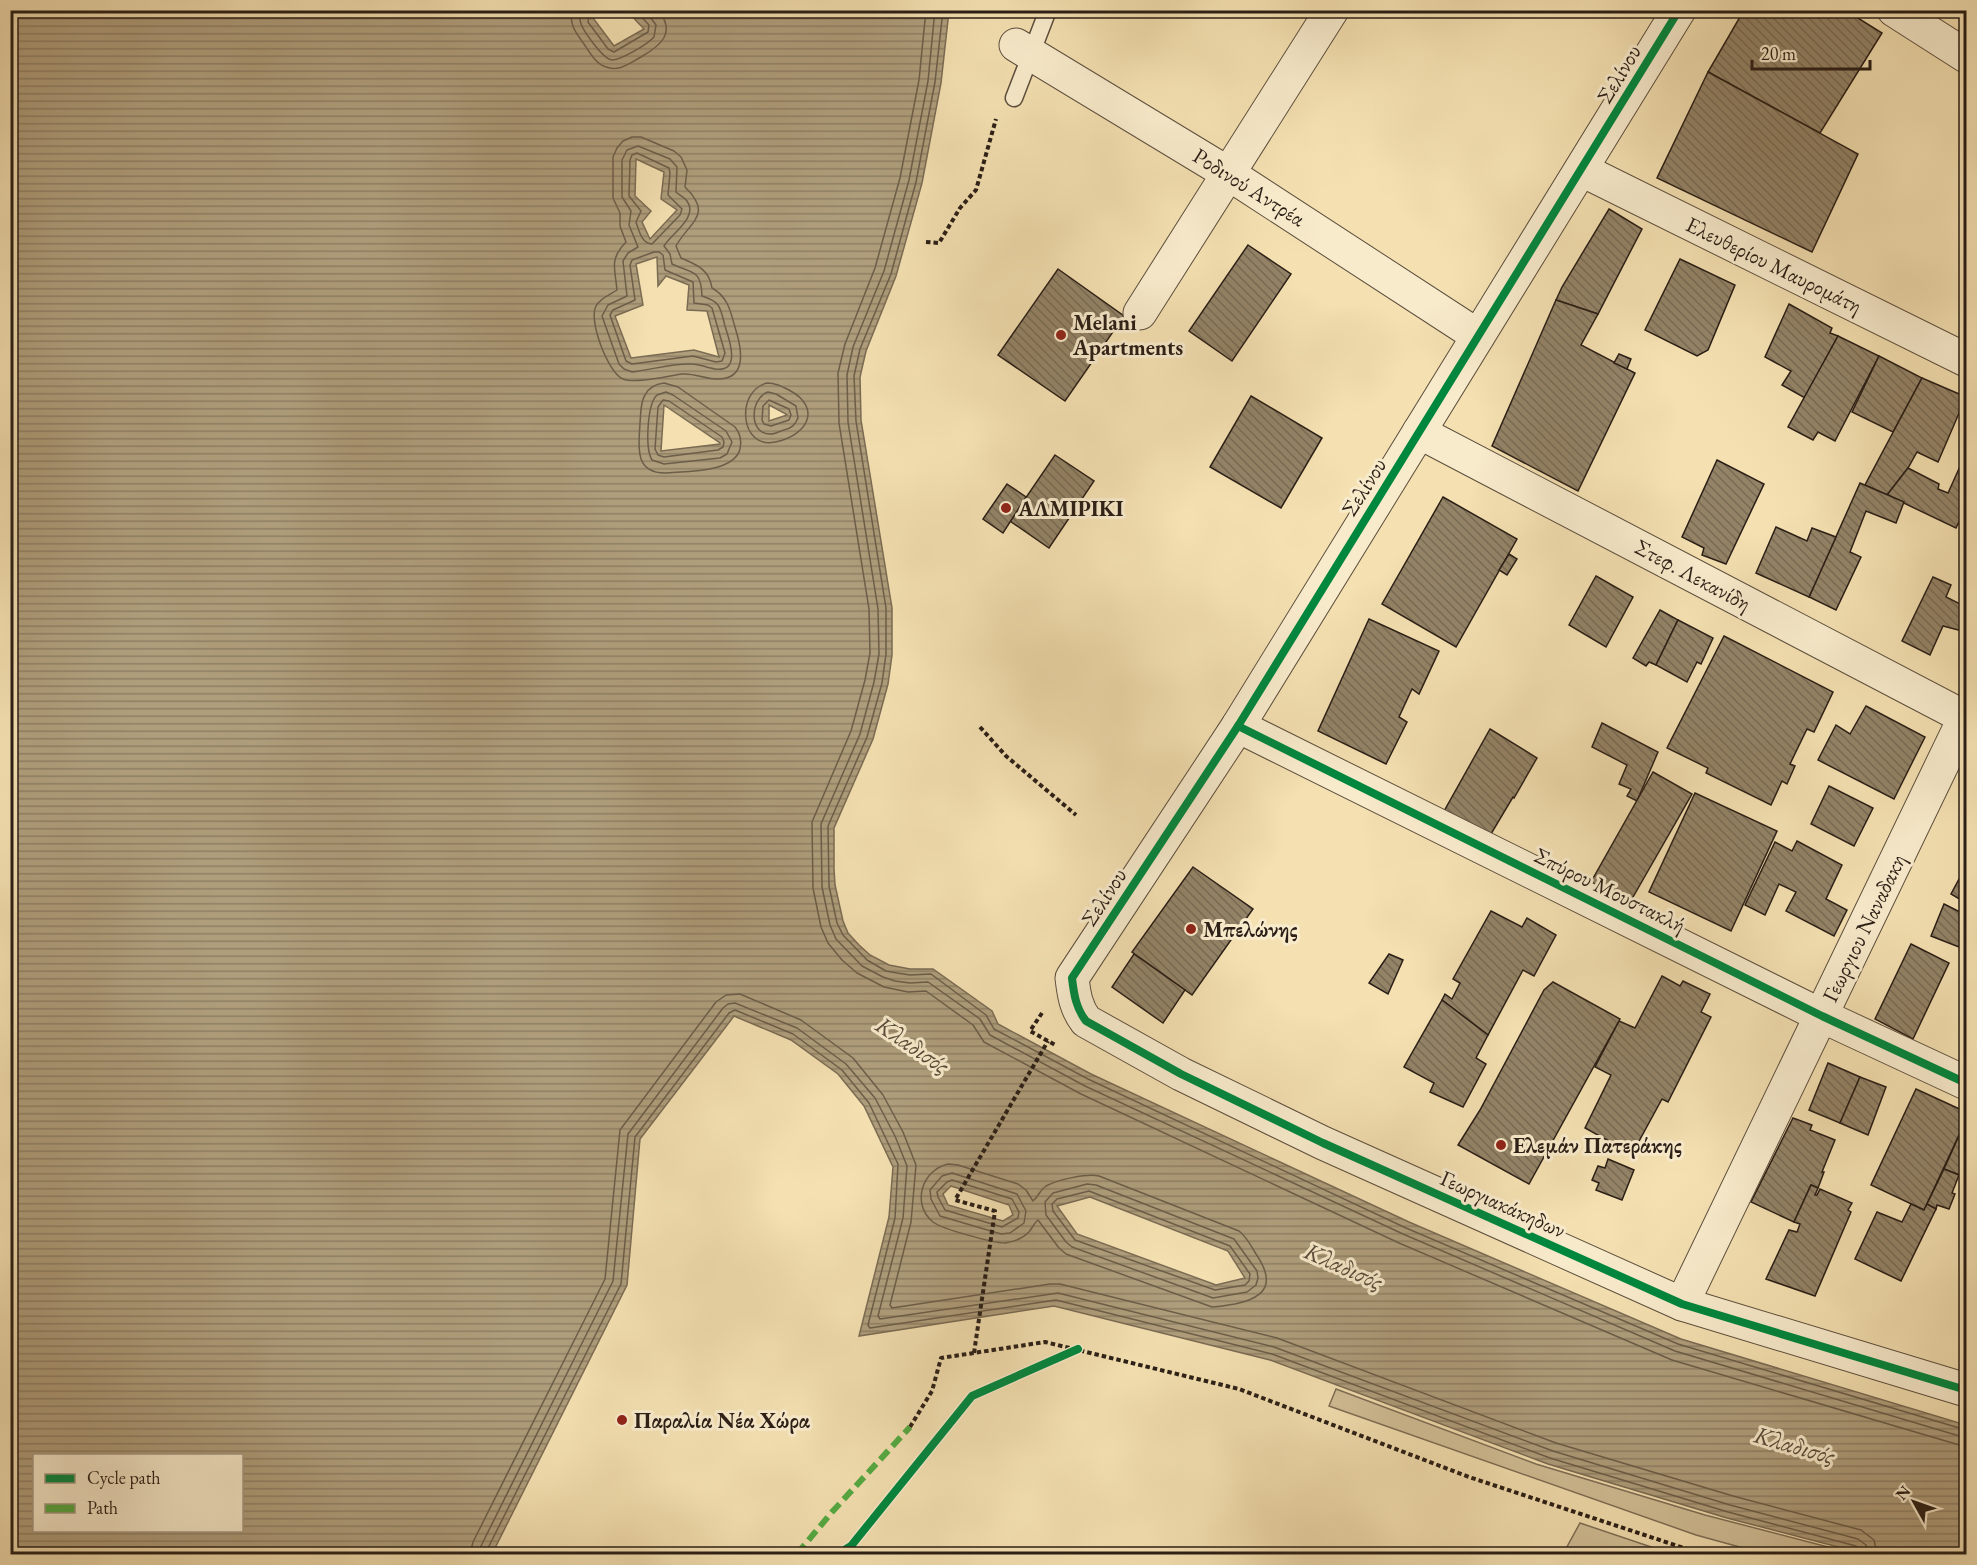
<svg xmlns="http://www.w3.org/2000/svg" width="1977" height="1565" font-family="'EB Garamond',serif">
<defs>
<pattern id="water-rules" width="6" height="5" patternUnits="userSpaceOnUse" patternTransform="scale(1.5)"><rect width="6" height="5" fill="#af9e7c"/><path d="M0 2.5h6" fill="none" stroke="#8f8065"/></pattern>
<pattern id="building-back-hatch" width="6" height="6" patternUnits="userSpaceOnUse" patternTransform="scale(1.5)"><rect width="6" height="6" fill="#938367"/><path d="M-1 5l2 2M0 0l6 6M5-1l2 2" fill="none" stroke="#786b54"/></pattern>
</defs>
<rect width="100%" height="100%" fill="#f4e0b1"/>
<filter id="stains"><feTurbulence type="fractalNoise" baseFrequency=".00333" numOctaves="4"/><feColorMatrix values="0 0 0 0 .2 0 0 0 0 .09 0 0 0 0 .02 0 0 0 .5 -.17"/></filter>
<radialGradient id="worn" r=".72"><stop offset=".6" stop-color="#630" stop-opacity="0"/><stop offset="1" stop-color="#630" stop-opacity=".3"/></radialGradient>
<g fill="#d2bf97" stroke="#7e6e56" stroke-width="1.5">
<polygon points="1336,1389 1536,1464 1705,1515 1855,1554 1765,1554 1696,1535 1329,1406"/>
<polygon points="1580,1523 1672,1554 1563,1554"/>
</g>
<path fill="url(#water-rules)" stroke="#7a6b53" stroke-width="1.5" fill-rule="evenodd" d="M11,10L596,11L593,18L614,46L644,29L627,11H949L941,83L922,183L896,276L866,351L860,377L861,420L892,608V655L888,684L873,739L834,828V869L835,885L843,921L848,933L859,945L870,955L889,965L910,969H933L992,1011L998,1024L1091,1074L1409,1222L1681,1339L1966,1425V1554H1865L1727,1518L1548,1464L1270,1360L1054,1306L859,1336L889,1217L893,1167L864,1106L838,1074L791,1040L734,1016L640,1139L627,1285L492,1554H11ZM636,159L664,172L661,199L677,210L650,239L642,222L651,211L635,196ZM657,257L658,286L666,276L689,285L687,310L707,311L719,357L694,350L631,358L615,316L643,305L636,264ZM664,405L720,443V444L661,451ZM769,405L786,414L787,415L769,421ZM951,1186L1009,1205L1013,1215L1003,1221L948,1205L943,1194ZM1090,1197L1228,1251L1245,1278L1216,1285L1077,1234L1057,1206ZM34,1456H242V1530H34Z"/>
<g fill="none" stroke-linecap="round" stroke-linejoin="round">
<g stroke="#6c5e49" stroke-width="1.5">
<path d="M572,10C569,25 576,33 584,44C590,53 596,64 606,67C619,72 630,63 641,57C660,46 677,33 658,10"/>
<path d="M582,10C580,14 579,16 580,20C581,29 603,59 612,60C621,60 648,44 654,37L656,25L645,10"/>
<polyline points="590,10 588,22 608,49 614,52 648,32 649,25 635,10"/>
<polyline points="926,10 919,80 900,178 875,268 845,344 838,373 839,423 869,609 870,653 865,680 851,731 812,822 813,888 821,927 828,943 842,960 857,973 884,987 908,992 926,991 973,1025 984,1042 1081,1094 1399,1243 1672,1360 1966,1447"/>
<polyline points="935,10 928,81 909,180 884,271 853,347 847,375 848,422 878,609 879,654 874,682 860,734 821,824 822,887 830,925 836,939 862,966 883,977 895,981 910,983 928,982 980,1019 990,1035 1085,1086 1403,1234 1675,1351 1966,1438"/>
<polyline points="943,10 935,82 916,182 891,274 860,349 854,376 856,421 886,608 886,654 882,683 867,737 828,826 829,886 837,923 843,935 867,960 886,971 897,973 910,975 931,974 986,1015 994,1029 1088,1079 1406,1228 1678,1344 1966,1430"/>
<path d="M641,137L674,151L681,157L687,170L685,187C714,215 689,222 676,246L681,258C697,265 709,269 712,288C730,298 731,315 737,334C742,352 746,379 718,379C705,379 695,373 682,374C667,376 636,384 623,379C608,373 588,320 596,306C601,297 610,295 617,290C615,268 609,260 626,242L620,226V213L613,198V157L617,148L623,141L632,137Z"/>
<path d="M638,146L670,159L677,167L676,192C679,195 684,197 687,201C699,217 671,234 664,246L670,254L672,264C693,274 701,269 702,296C721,302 720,307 725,326C729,339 742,373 715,369C707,368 700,364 692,364C672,363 651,370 632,372L624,369L619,364L602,316L608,305L627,296L623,261L628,253L638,247L629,225L631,211L622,197V160L627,150Z"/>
<path d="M637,153L669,168L670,173L668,195L682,209L680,215L652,244C642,244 639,231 636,222L641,211L629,196L630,160L632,155Z"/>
<polygon points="654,252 659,252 663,255 665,270 693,282 694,303 708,305 712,308 725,353 722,361 716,362 693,356 632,364 626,361 610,315 613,310 635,300 630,265 632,260"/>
<path d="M664,383L678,387L735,427C740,433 742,440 740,449C734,473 685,471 665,473C633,473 639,444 640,423C641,413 640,403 645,395C649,387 656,384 664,383Z"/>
<path d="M767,383C775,383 781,386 789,390C823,408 807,436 775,442C740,450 735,391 767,383Z"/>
<path d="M666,392L673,395L726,431L732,442L727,454L720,458L664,464L652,460C645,449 647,404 657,395Z"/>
<path d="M768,392L776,394L796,406L798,418C795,425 792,428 784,430C780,431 775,434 771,434C748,435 750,398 768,392Z"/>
<polygon points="663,400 669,401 722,437 724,442 723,447 718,450 664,457 658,455 655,449 658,407"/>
<polygon points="769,400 789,409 791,415 789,420 771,426 764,424 762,420 763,406"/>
<path d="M948,1164L958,1165L1018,1184L1026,1190L1033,1201C1038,1197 1040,1190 1046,1186C1057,1180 1087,1173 1099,1176L1239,1231C1247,1237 1251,1246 1256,1254C1275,1282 1268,1297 1235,1304C1227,1305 1220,1307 1212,1307L1066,1254L1059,1248L1038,1220C1034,1223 1033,1227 1029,1232C1023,1238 1013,1242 1005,1243C993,1243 942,1229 933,1222C911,1204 922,1170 948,1164Z"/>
<polygon points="952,1173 1017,1194 1026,1211 1024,1223 1010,1233 1001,1234 940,1216 931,1199 930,1190 942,1176"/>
<polygon points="952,1180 1012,1199 1019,1212 1018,1218 1002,1227 945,1210 938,1197 937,1192 947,1182"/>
<polygon points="1087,1184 1096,1185 1234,1239 1257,1271 1258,1278 1256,1285 1247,1292 1213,1298 1072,1247 1066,1242 1046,1215 1045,1202 1053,1193"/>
<polygon points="1089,1191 1230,1246 1250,1274 1249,1281 1245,1285 1215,1290 1075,1240 1053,1211 1052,1204 1057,1199"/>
<polyline points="470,1554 473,1542 605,1279 620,1130 716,1002 726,995 740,994 801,1020 853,1058 883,1095 903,1132 916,1165 911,1222 890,1305 892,1308 1050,1284 1060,1284 1277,1338 1556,1443 1733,1496 1861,1530 1874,1540 1877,1554"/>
<polyline points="479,1554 481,1546 613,1281 628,1134 723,1008 728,1004 735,1003 797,1028 846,1064 875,1098 895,1136 907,1166 903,1218 878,1316 880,1319 1058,1293 1274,1347 1553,1451 1730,1505 1858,1539 1866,1545 1868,1554"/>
<polyline points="487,1554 487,1550 621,1284 635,1137 729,1013 735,1010 793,1034 842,1070 869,1103 898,1164 895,1218 868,1325 870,1328 1056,1300 1272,1354 1550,1458 1728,1512 1856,1546 1860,1549 1861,1554"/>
</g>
</g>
<g fill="url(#building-back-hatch)" stroke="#2a1e16" stroke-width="1.5">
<polygon points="1744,10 1845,10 1882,33 1820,133 1708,72"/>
<polygon points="1708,72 1858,154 1812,252 1657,178"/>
<polygon points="1609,209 1642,229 1598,314 1556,300 1562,287"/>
<polygon points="1248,245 1291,274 1232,361 1189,331"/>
<polygon points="1680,259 1735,285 1708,350 1697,356 1645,330"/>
<polygon points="1058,269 1124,316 1065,401 998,355"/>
<polygon points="1556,300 1598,314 1581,345 1635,373 1578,491 1492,446"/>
<polygon points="1789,304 1832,328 1830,333 1838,336 1805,398 1782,385 1791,371 1765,357"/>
<polygon points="1838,336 1879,356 1835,441 1818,432 1813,440 1788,427"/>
<polygon points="1619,354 1631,359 1627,369 1614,363"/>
<polygon points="1879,356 1922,378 1893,432 1852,412"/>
<polygon points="1922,378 1966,397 1938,462 1917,452 1908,468 1887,495 1865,485"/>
<polygon points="1251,396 1322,438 1281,508 1210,467"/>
<polygon points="1966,453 1966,507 1956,528 1887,495 1908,468 1939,484 1938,489 1948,493"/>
<polygon points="1055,455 1094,481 1049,548 1010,521"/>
<polygon points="1717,460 1764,484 1726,564 1702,555 1704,548 1682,537"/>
<polygon points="1860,483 1904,502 1896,523 1866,511 1850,552 1861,557 1836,610 1809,597"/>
<polygon points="1007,484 1026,497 1003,533 983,519"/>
<polygon points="1443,497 1517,539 1456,647 1382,604"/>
<polygon points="1966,507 1966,528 1959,524"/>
<polygon points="1776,527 1807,541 1812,528 1836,537 1809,597 1756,573"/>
<polygon points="1509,554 1517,559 1507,575 1499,570"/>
<polygon points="1596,576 1633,597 1606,647 1569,625"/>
<polygon points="1933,577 1951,585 1946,597 1966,607 1966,632 1943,626 1930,655 1902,641"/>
<polygon points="1660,610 1678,620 1656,665 1649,662 1646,666 1633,658"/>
<polygon points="1369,619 1439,651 1419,694 1412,689 1399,717 1407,722 1386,764 1318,731"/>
<polygon points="1678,620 1713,638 1701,664 1697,662 1687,682 1656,665"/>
<polygon points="1724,636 1833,692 1814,732 1807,729 1790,764 1795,766 1787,784 1782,781 1771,805 1706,773 1708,768 1667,748"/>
<polygon points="1866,706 1925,737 1894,799 1818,760 1836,725 1850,734"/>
<polygon points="1602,723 1658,752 1637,801 1627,796 1631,789 1619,784 1627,765 1592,747"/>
<polygon points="1490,729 1537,758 1514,798 1513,797 1488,839 1443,813"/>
<polygon points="1653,772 1692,794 1629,904 1591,882"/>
<polygon points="1829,786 1873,808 1854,846 1811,824"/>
<polygon points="1695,793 1777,831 1731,931 1649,892"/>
<polygon points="1797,841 1842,865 1826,899 1847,910 1834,936 1786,911 1796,892 1779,884 1765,915 1745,905 1775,842 1792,851"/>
<polygon points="1193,867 1253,909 1192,995 1132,952"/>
<polygon points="1965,868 1966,869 1966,903 1951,894"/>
<polygon points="1944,904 1966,915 1966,929 1959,947 1931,936"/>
<polygon points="1491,911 1522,927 1527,918 1556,935 1534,976 1523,970 1488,1035 1442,1000 1445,994 1452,999 1460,983 1453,979"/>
<polygon points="1911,944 1949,963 1913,1039 1875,1019"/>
<polygon points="1134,954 1185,990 1163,1023 1112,987"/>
<polygon points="1389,954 1403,960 1388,994 1369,983"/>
<polygon points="1662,976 1680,986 1683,981 1710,994 1701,1012 1711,1017 1668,1102 1662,1099 1632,1154 1585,1128 1611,1075 1595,1067 1619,1021 1635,1028"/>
<polygon points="1553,982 1620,1019 1529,1184 1458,1145 1480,1110 1544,990"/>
<polygon points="1442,1000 1488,1035 1476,1058 1486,1064 1463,1107 1430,1092 1434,1083 1404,1067"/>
<polygon points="1828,1063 1860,1077 1840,1123 1809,1110"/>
<polygon points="1860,1077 1886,1087 1868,1135 1840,1123"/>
<polygon points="1916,1089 1966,1112 1964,1118 1966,1120 1924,1210 1871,1185"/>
<polygon points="1793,1118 1812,1125 1810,1130 1835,1140 1822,1172 1824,1172 1818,1188 1811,1185 1794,1222 1751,1202"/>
<polygon points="1966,1120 1966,1180 1961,1178 1962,1176 1944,1169"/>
<polygon points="1608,1159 1634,1170 1622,1200 1596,1190 1599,1183 1592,1180 1598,1166 1605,1168"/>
<polygon points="1944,1169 1959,1175 1952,1193 1955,1194 1949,1209 1937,1205 1936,1209 1927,1204"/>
<polygon points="1811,1185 1818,1188 1815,1195 1817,1195 1820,1189 1852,1203 1848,1210 1851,1212 1815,1296 1766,1279 1789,1230 1797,1232 1800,1224 1794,1222"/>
<polygon points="1911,1204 1924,1210 1927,1204 1936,1209 1901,1281 1855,1259 1877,1212 1902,1222"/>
</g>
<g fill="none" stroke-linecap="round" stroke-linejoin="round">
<defs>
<polyline id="service" points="1014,98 1048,10"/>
<g id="minor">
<polyline points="1894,10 1966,56"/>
<polyline points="1016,45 1229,174 1478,336"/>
<polyline points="1582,170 1966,360"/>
<polyline points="1140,313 1332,10"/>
<polyline points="1419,432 1966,718"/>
<polyline points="1238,726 1822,1016 1966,1083"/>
<polyline points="1682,1304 1966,715"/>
</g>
<path id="tertiary" d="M1679,10L1238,726L1072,978C1074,995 1076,1008 1086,1021L1181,1074L1323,1143L1682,1304L1966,1390"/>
</defs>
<use href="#service" stroke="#5c4e3d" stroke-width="19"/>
<use href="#minor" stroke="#5c4e3d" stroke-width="35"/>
<use href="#tertiary" stroke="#5c4e3d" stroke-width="35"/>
<g stroke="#2a1e16" stroke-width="4" stroke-dasharray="4.5 3" stroke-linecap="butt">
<polyline points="926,242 939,243 960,208 976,190 996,119"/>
<polyline points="980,727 1006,756 1076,815"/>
<polyline points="1042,1013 1030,1031 1057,1046"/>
<polyline points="974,1353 995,1211 955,1200 1048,1041"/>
<polyline points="910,1427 932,1391 941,1358 1045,1342 1239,1389 1469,1477 1702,1554"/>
</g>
<use href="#service" stroke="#f8ebcc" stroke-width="16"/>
<use href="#minor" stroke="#f8ebcc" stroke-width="33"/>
<use href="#tertiary" stroke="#f8ebcc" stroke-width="33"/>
<polyline stroke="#53aa42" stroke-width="6" stroke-dasharray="12 6" stroke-linecap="butt" points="797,1554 832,1512 910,1427"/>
<defs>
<g id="cycleway">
<path d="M1679,10L1238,726L1072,978C1074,995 1076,1008 1086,1021L1181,1074L1323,1143L1682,1304L1966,1390"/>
<polyline points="1238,726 1822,1016 1966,1083"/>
<polyline points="838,1554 851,1546 972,1396 1078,1349"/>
</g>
</defs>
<use href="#cycleway" stroke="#f8ebcc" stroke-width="11"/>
<use href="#cycleway" stroke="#00873e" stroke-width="8"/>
</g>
<g fill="#8f2418" stroke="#f8ebcc" stroke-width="2">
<circle cx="1061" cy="335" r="6"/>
<circle cx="1006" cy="508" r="6"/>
<circle cx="1191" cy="929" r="6"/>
<circle cx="1501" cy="1145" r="6"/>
<circle cx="622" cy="1420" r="6"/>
</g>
<g text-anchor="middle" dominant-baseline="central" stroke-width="6" stroke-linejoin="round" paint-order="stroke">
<g font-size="22" fill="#2a1e16" stroke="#f8ebcc">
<text transform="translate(1619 74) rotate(-59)">Σελίνου</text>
<text transform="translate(1249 187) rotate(32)">Ροδινού Αντρέα</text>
<text transform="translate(1774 265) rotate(26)">Ελευθερίου Μαυρομάτη</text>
<text transform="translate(1364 487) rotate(-58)">Σελίνου</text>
<text transform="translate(1693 575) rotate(28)">Στεφ. Λεκανίδη</text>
<text transform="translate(1610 890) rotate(26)">Σπύρου Μουστακλή</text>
<text transform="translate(1104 897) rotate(-57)">Σελίνου</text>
<text transform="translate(1864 928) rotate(-64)">Γεωργιου Ναναδακη</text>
<text transform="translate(1503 1204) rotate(24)">Γεωργιακάκηδων</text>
</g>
<g font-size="22" font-weight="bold" fill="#2a1e16" stroke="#f8ebcc" text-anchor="start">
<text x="1073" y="322">Melani<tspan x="1073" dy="25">Apartments</tspan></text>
<text x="1018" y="508">ΑΛΜΙΡΙΚΙ</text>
<text x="1203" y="929">Μπελώνης</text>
<text x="1513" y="1145">Ελεμάν Πατεράκης</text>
<text x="634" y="1420">Παραλία Νέα Χώρα</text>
</g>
<g font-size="24" font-style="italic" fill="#594b3a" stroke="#f8ebcc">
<text transform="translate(913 1045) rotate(34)">Κλαδισός</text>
<text transform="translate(1344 1266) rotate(24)">Κλαδισός</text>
<text transform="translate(1795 1445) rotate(16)">Κλαδισός</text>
</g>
</g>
<rect width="1977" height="1565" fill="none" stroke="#f4e0b1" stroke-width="36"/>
<rect x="12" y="12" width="1953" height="1541" fill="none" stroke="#2a1e16" stroke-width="3"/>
<rect x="18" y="18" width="1941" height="1529" fill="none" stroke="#2a1e16" stroke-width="1.5"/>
<rect x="33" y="1454" width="210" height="78" fill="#f8ebcc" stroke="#a69983" stroke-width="1.5"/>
<rect x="45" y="1474" width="30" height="9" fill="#00873e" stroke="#a69983" stroke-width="1.5"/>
<text x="87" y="1484" font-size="18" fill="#2a1e16">Cycle path</text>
<rect x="45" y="1504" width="30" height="9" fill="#53aa42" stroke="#a69983" stroke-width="1.5"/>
<text x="87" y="1514" font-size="18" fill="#2a1e16">Path</text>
<g transform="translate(1914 1502) rotate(310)" stroke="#f8ebcc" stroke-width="4.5" paint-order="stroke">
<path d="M0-4.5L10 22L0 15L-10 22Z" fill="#2a1e16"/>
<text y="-9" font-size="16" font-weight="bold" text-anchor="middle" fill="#2a1e16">N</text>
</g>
<path d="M1752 60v9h118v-9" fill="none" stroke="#2a1e16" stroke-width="3"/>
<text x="1761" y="60" font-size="18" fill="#2a1e16" stroke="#f8ebcc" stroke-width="4.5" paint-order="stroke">20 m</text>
<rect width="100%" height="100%" filter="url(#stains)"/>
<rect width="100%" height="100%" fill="url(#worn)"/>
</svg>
